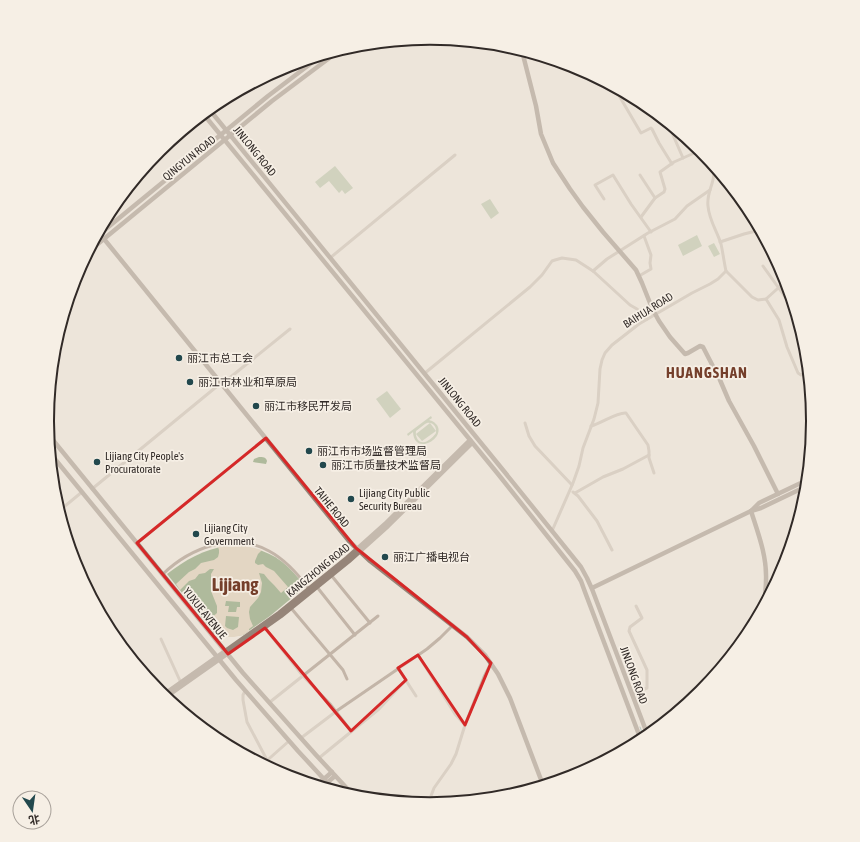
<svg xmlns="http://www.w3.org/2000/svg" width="860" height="842" font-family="'Asap Condensed','Noto Sans SC',sans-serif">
<rect width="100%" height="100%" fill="#ede5da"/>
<g fill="#afba9c" fill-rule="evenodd">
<polygon points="335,166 353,188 345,194 342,190 339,193 329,181 320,188 315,182"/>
<polygon points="490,199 499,213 491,219 481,204"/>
<polygon points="697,235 702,246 683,256 678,245"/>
<polygon points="714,243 720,254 714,257 708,246"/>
<polygon points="387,391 401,409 390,418 376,399"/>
<path d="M431,416L432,418L429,420C433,421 434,422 437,425C446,439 414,456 413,432L408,436L407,434ZM427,423C433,422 437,427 436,433C434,436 429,441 425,442C418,444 415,436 416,431L425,424Z"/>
<polygon points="430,423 436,431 422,441 416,434"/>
<path d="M259,457C263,457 266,457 267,461L266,464L253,462L254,459Z"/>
<path d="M227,546C263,545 285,558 305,587L270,616L243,635L225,637L215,634L167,574C185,560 204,549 227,546Z"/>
</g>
<path fill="#e3d6c3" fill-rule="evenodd" d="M227,546H245L262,550L258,554L255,561V563L258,565L263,564L266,567L274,571L288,587L281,593L274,585L268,579L264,574L259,573L262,583L261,592L258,598L250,607L249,612L250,619L253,626L249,629V631L243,635L234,637H225L215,634L207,622L217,613V606L211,591V574L214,569H210L205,573L199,574L195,579L189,581L180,590L176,584L189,572L195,569L201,563L214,560L218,557L219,553V550L218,547ZM226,601L240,602V607H237L236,612H228L229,606H225ZM226,616L239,617L238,627L233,630L227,628L225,626Z"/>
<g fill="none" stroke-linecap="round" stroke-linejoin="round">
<polyline stroke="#7da3a6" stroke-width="1" points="640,727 644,738"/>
<g stroke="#c3b5a8" stroke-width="3">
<polyline points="614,87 641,133 651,128 652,129 659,143 672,164"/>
<polyline points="646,109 649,108"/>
<polyline points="674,128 672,132 673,135 683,158"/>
<polyline points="640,175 655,198"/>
<polyline points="604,199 595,185 613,175 631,204 651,232"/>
<polyline points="641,217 655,198 664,192 665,189 660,172 674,162 701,150"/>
<polyline points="720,242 744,234 760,230"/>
<polyline points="330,258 455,155"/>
<polyline points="763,266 783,294 793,309"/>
<polyline points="593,271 607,259 648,233 675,219 687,206 710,190"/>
<polyline points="726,271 752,297 758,300 766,299 786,281"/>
<polyline points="639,276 651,269 650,263 651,255 644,236"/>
<polyline points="766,299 779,320 787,347 798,373 801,375 808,371"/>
<polyline points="425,373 530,287 542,275 552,261 555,260 562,258 576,260 593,271 630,305 637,309 647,319"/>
<polyline points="222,384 290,329"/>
<polyline points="525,423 529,436 535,446 572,485"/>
<path d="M591,426C602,423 617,412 626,413L648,445L649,451V458L654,473"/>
<polyline points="92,489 221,383"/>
<polyline points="573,492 578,496 597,521 612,550"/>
<polyline points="575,493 603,477 623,469 649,455"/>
<polyline points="59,511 82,492"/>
<path d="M552,531L573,483L579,466L583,448L594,419L598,403L600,369L602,360L605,353L612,345L639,324L692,293L710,284L718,279L726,271C724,262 723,253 721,244C717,231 709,220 708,206C706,189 718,182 712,163"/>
<polyline points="137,543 266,438"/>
<path d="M163,574C190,548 233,531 269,551C286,560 298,574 309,589"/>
<polyline points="331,575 370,623"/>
<polyline points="317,587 355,635"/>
<polyline points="291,608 343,670 347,679"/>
<polyline points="265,628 303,676 330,704 351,731"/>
<polyline points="161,639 181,683"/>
<polyline points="418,655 455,714 465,725"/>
<polyline points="398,668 416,696"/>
<polyline points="245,691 243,695 243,700 247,722 267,760"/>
<polyline points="632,694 647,688 647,670 629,631 630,627 642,618 636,606"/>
<polyline points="270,702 378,616"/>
<polyline points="301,738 338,710 427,649 440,638 453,625"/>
<polyline points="319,758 379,709 406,680"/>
<polyline points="263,764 289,741"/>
<polyline points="428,804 434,788 451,764 456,754 465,725 484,677 491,663"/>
</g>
<g stroke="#968579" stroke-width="4.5">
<polyline points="522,51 536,106 541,134 553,163 570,189 583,207 603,232 636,270 642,283 652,308 659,321 670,337 685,354 688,353 700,346 703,347 720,380 729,401 754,446 778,494"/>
<polyline points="209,109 503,470 581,567 587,578 592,589 648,736"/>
<polyline points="208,110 205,116 498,474 575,571 581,581 585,592 641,740"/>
<polyline points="100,234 349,541 370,561 467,637 485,655 498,674 510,698 543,785"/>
<polyline points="96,237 268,96 322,55"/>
<polyline points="88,252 272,101 340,50"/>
<polyline points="48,434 243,673 316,755 355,797"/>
<polyline points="50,453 236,680 298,751 334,790"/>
<polyline points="752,510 759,503 807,480"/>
<path d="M751,511C758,533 767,556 766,580C766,588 765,596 764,604"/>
<polyline points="592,588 751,511 761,508 807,486"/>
<polyline points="163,695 279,613 347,558 385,524 470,440"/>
<polyline points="166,697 281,616 349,561 388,526 472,443"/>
<polyline points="317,785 332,772"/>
<polyline points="322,787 335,776"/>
</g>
</g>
<path d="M0 0H860V842H0ZM266,438L356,548L467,637L491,663L465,725L418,655L398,668L406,680L351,731L265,628L228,654L137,543Z" fill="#ede5da" fill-opacity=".55" fill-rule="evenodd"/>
<path fill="none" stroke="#d62828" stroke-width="3" stroke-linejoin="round" d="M266,438L356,548L467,637L491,663L465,725L418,655L398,668L406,680L351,731L265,628L228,654L137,543Z"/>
<g fill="#22484d" stroke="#f6efe5" stroke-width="1.5">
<circle cx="179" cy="358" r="4"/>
<circle cx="190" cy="382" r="4"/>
<circle cx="256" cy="406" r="4"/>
<circle cx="309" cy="451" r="4"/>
<circle cx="97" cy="462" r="4"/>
<circle cx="323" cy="465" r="4"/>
<circle cx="351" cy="499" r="4"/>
<circle cx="196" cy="534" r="4"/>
<circle cx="385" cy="557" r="4"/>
</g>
<g text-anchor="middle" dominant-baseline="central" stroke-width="3.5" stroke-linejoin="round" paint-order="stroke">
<g font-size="11" fill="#312a27" stroke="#f6efe5">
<text transform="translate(255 151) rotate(51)">JINLONG ROAD</text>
<text transform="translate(189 158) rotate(-39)">QINGYUN ROAD</text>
<text transform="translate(648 310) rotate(-32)">BAIHUA ROAD</text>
<text transform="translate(460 402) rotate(51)">JINLONG ROAD</text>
<text transform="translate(332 507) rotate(51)">TAIHE ROAD</text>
<text transform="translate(318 570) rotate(-39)">KANGZHONG ROAD</text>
<text transform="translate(205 613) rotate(51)">YUXUE AVENUE</text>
<text transform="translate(634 675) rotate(70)">JINLONG ROAD</text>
</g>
<g font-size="11" fill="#312a27" stroke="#f6efe5" text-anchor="start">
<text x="187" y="358">丽江市总工会</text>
<text x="198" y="382">丽江市林业和草原局</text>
<text x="264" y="406">丽江市移民开发局</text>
<text x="317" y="451">丽江市市场监督管理局</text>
<text x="105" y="456">Lijiang City People's<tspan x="105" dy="13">Procuratorate</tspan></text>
<text x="331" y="465">丽江市质量技术监督局</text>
<text x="359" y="493">Lijiang City Public<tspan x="359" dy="13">Security Bureau</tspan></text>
<text x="204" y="528">Lijiang City<tspan x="204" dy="13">Government</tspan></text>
<text x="393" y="557">丽江广播电视台</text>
</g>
<g font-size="15" font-weight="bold" letter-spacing="1" fill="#753f2b" stroke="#f6efe5">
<text x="707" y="372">HUANGSHAN</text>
</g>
<g font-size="19" font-weight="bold" fill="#753f2b" stroke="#f6efe5">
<text x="235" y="584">Lijiang</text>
</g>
</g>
<path d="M0 0H860V842H0ZM54 421a376 376 0 1 1 752 0a376 376 0 1 1-752 0Z" fill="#f6efe5" fill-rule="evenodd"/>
<path fill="none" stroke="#312a27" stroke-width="2" d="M54 421a376 376 0 1 1 752 0a376 376 0 1 1-752 0Z"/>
<g transform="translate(32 810) rotate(167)"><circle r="19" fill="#f6efe5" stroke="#a7a099"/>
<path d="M0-3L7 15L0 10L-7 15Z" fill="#22484d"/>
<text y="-6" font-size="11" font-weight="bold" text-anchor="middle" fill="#312a27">北</text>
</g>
</svg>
